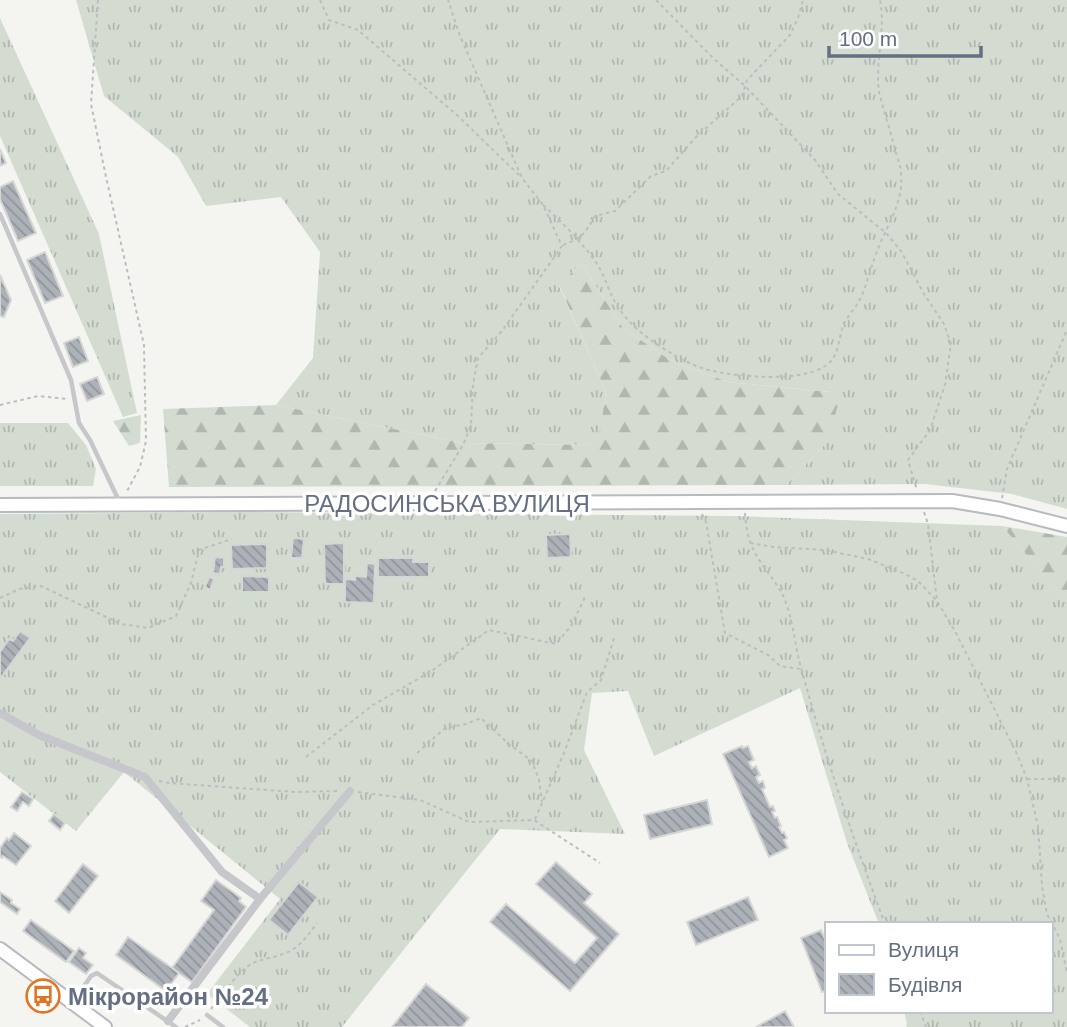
<svg xmlns="http://www.w3.org/2000/svg" width="1067" height="1027" font-family="Helvetica,sans-serif">
<defs>
<pattern id="grass-tufts" width="24" height="20" patternUnits="userSpaceOnUse" patternTransform="scale(1.75)"><rect width="24" height="20" fill="#d4dcd2"/><path d="M3 7l-1-3M5 7V3M7 7l1-3M15 17l-1-3M17 17v-4M19 17l1-3" fill="none" stroke="#b0b7b0"/></pattern>
<pattern id="forest-firs" width="22" height="20" patternUnits="userSpaceOnUse" patternTransform="scale(1.75)"><rect width="22" height="20" fill="#d4dcd2"/><path d="M5 1l3.5 6h-7zM16 11l3.5 6h-7z" fill="#b0b7b0"/></pattern>
<pattern id="building-back-hatch" width="6" height="6" patternUnits="userSpaceOnUse" patternTransform="scale(1.75)"><rect width="6" height="6" fill="#adb2b9"/><path d="M-1 5l2 2M0 0l6 6M5-1l2 2" fill="none" stroke="#90959c"/></pattern>
</defs>
<rect width="100%" height="100%" fill="#f4f5f1"/>
<g fill="url(#grass-tufts)">
<polygon points="76,0 1067,0 1067,509 1012,494 925,484 786,485 828,441 831,392 728,382 670,360 623,328 581,263 559,286 606,392 599,445 463,443 276,405 313,358 320,252 281,197 206,206 178,157 104,96"/>
<polygon points="0,18 99,234 137,413 123,417 0,136"/>
<polygon points="68,423 86,445 96,469 93,486 0,486 0,423"/>
<polygon points="252,512 735,516 1002,526 1067,602 1067,1027 906,1027 907,1024 904,1011 1051,1011 1051,924 879,924 847,843 800,688 654,756 628,691 592,693 584,750 625,834 500,829 342,1027 250,1027 207,994 280,899 124,772 76,831 0,772 0,514"/>
</g>
<g fill="url(#forest-firs)">
<polygon points="581,263 623,328 670,360 728,382 831,392 839,401 828,441 786,485 169,487 163,409 276,405 463,443 598,445 606,392 559,285"/>
<polygon points="141,415 140,443 129,446 113,421"/>
<polygon points="1002,526 1067,537 1067,602 1066,601"/>
</g>
<g fill="url(#building-back-hatch)" stroke="#d6d6d4" stroke-width="2">
<polygon points="0,149 6,163 0,166"/>
<polygon points="13,181 36,233 18,241 0,199 0,187"/>
<polygon points="45,252 63,296 45,303 27,260"/>
<polygon points="0,275 11,300 4,317 0,316"/>
<polygon points="79,337 88,361 73,367 64,343"/>
<polygon points="97,377 104,394 87,401 80,384"/>
<polygon points="570,534 571,557 547,558 546,535"/>
<polygon points="293,538 304,539 302,558 291,558"/>
<polygon points="344,543 344,584 325,584 324,544"/>
<polygon points="267,544 267,568 232,569 231,545"/>
<polygon points="215,557 224,558 224,567 221,567 220,574 213,573"/>
<polygon points="378,558 413,558 413,562 429,562 429,577 378,577"/>
<polygon points="367,563 375,564 374,603 345,602 345,579 355,580 355,576 366,577"/>
<polygon points="242,576 269,577 269,592 242,592"/>
<polygon points="209,577 214,579 210,590 205,587"/>
<polygon points="20,631 30,638 0,679 0,652 9,639 13,641"/>
<polygon points="742,746 743,748 748,746 754,760 749,762 752,768 756,766 760,775 756,777 759,783 763,781 765,788 762,789 770,807 773,806 775,811 772,812 775,818 777,817 781,826 779,827 782,833 784,832 787,838 784,840 788,848 769,857 723,754"/>
<polygon points="22,792 33,799 29,806 23,802 17,811 11,807"/>
<polygon points="707,800 712,824 650,839 644,815"/>
<polygon points="54,814 65,823 60,830 49,821"/>
<polygon points="14,833 31,846 16,865 3,856 2,858 0,857 0,848 7,838 9,840"/>
<polygon points="556,862 592,894 584,903 619,934 570,991 490,922 506,904 575,963 597,938 536,884"/>
<polygon points="83,864 98,876 69,913 55,901"/>
<polygon points="216,880 241,898 239,901 246,907 192,982 172,968 214,910 201,901"/>
<polygon points="299,882 318,897 288,935 269,920"/>
<polygon points="0,892 12,900 11,903 20,909 17,914 0,902"/>
<polygon points="748,897 758,920 696,945 687,922"/>
<polygon points="31,920 74,951 66,962 23,931"/>
<polygon points="821,930 825,939 827,938 827,990 822,992 801,938"/>
<polygon points="128,937 179,973 166,991 116,955"/>
<polygon points="79,948 86,953 83,958 93,965 86,974 69,962"/>
<polygon points="426,984 469,1018 462,1027 392,1027"/>
<polygon points="785,1011 794,1027 756,1027"/>
</g>
<g fill="none" stroke-linecap="round" stroke-linejoin="round">
<defs>
<g id="secondary">
<polyline points="0,505 952,501 1000,509 1067,526"/>
<polyline points="0,949 105,1027"/>
</g>
</defs>
<use href="#secondary" stroke="#b7babf" stroke-width="16"/>
<g stroke="#bcbdc0" stroke-width="2" stroke-dasharray="3.5 3.5" stroke-linecap="butt">
<polyline points="98,0 91,104 106,177 144,345 146,441 140,467 126,493"/>
<polyline points="320,0 329,20 358,30 458,116 521,177"/>
<polyline points="656,0 713,58 745,86 815,160 838,194 886,233 901,251 924,294 944,324 951,344 945,385 930,430 908,460 917,490"/>
<path d="M543,205C563,223 582,242 597,264C605,276 608,290 615,302C627,324 648,339 669,352C682,360 698,368 713,371C740,377 811,384 831,361C839,352 839,337 843,326C847,316 855,309 860,299C867,285 870,269 876,254C885,228 904,203 901,174C901,167 898,160 896,153C891,133 884,112 879,92C875,61 886,30 880,0"/>
<path d="M563,245C583,237 584,235 595,216L615,211L651,176L666,171L696,137L742,96L747,80L790,35L798,18L803,0"/>
<polyline points="0,405 38,396 67,399"/>
<polyline points="435,491 463,445 471,425 473,384 478,358 502,331 562,246 543,205 522,178 460,36 448,0"/>
<polyline points="1002,498 1007,469 1067,330"/>
<polyline points="924,512 928,524 937,601"/>
<path d="M745,513C746,529 749,544 758,558C767,573 781,587 786,603C794,625 795,648 802,671C825,756 854,841 885,924"/>
<polyline points="702,514 706,522 725,633 768,655 780,666 801,669"/>
<polyline points="750,543 774,547 825,550 868,559 903,573 918,581 937,601 956,633 1017,754 1027,779 1038,826 1042,886 1047,914 1060,939 1067,973"/>
<polyline points="0,598 19,589 41,586 121,624 148,628 176,616 191,583 199,550 232,539"/>
<polyline points="417,753 445,728 466,724 481,718 510,745 532,761 539,780 542,802"/>
<polyline points="306,757 373,705 430,672 489,630 556,644 571,626 586,595"/>
<polyline points="1027,779 1067,779"/>
<polyline points="159,781 169,783 295,792 339,791"/>
<polyline points="358,792 420,800 469,822 534,820 600,863"/>
<polyline points="535,819 564,753 587,692 601,680 614,638"/>
<path d="M211,1009C224,994 235,973 253,963C262,959 271,958 280,955C298,950 307,937 317,923"/>
<polyline points="920,1011 926,1027"/>
<polyline points="185,1027 200,1020"/>
</g>
<g stroke="#c5c7cb" stroke-width="4.5">
<polyline points="0,214 71,380 79,423 90,440 120,503"/>
<polyline points="73,1002 91,976 97,973 176,1027"/>
<polyline points="207,1015 223,1027"/>
</g>
<g stroke="#c5c7cb" stroke-width="8">
<polyline points="0,713 39,735 145,777 222,872 260,899"/>
<polyline points="168,1021 260,899 350,791"/>
</g>
<use href="#secondary" stroke="#fff" stroke-width="12"/>
</g>
<defs>
<symbol id="bus-ring" viewBox="-11 -11 22 22"><circle r="9.5" fill="#fff" stroke="#e37423" stroke-width="1.5"/><path d="M-5-6H5V4H4V6H2V4H-2V6H-4V4H-5ZM-3.5-4V0h7V-4ZM-3.5 1.2v1.5H-2V1.2ZM2 1.2v1.5H3.5V1.2Z" fill="#e37423"/></symbol>
</defs>
<g fill-rule="evenodd">
<use href="#bus-ring" x="24" y="977" width="38" height="38"/>
</g>
<g text-anchor="middle" dominant-baseline="central" stroke-width="7" stroke-linejoin="round" paint-order="stroke">
<g font-size="24" fill="#646f82" stroke="#fff">
<text x="447" y="503">РАДОСИНСЬКА ВУЛИЦЯ</text>
</g>
<g font-size="24" font-weight="bold" fill="#646f82" stroke="#fff" text-anchor="start">
<text x="68" y="996">Мікрорайон №24</text>
</g>
</g>
<rect x="825" y="922" width="228" height="91" fill="#ffffff" stroke="#c1c5cd" stroke-width="2"/>
<rect x="839" y="945" width="35" height="10" fill="#ffffff" stroke="#c1c5cd" stroke-width="2"/>
<text x="888" y="957" font-size="21" fill="#646f82">Вулиця</text>
<rect x="839" y="974" width="35" height="21" fill="url(#building-back-hatch)" stroke="#c1c5cd" stroke-width="2"/>
<text x="888" y="992" font-size="21" fill="#646f82">Будівля</text>
<path d="M829 46v10h152v-10" fill="none" stroke="#646f82" stroke-width="3.5"/>
<text x="839" y="46" font-size="21" fill="#646f82" stroke="#ffffff" stroke-width="5" paint-order="stroke">100 m</text>
</svg>
